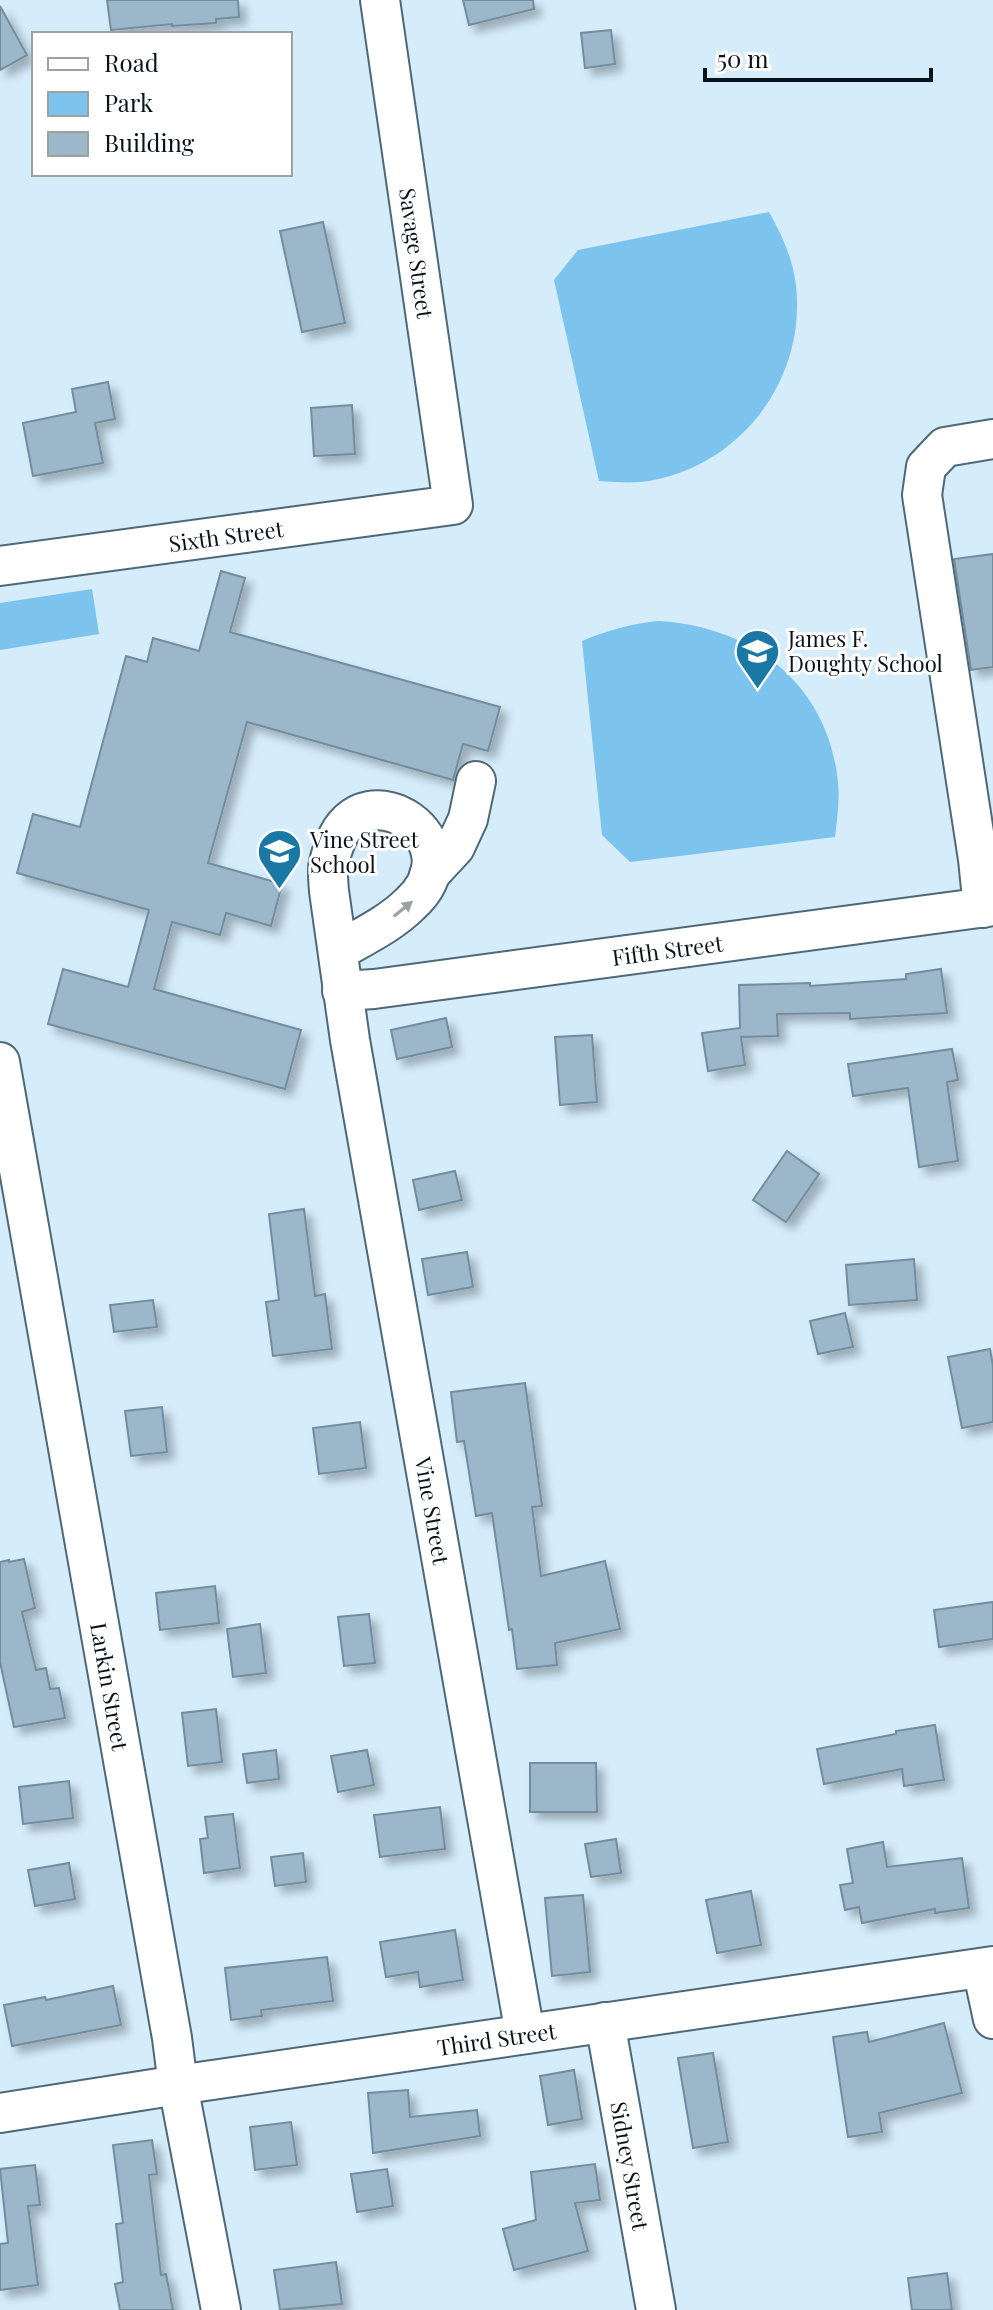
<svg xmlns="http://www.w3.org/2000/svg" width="993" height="2310" font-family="'Playfair Display',serif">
<defs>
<filter id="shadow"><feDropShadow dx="7" dy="7" stdDeviation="4" flood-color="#0004"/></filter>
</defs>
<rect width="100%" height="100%" fill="#d5ecfb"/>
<g fill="#7cc4ee">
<path d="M769,212C782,235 793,259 796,286C806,377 744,462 654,480C636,484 618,482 599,481L554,280L578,250Z"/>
<polygon points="92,589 99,634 0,650 0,603"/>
<path d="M658,621C752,626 828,684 838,782C840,800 837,819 835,837L630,862L602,835L582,641C608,630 631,624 658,621Z"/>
</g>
<g fill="#9bb7c9" stroke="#728d9e" stroke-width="2" filter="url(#shadow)">
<polygon points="107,0 238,0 239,17 216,19 216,23 172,26 172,24 111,30"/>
<polygon points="463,0 533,0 534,9 469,25"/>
<polygon points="0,6 27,55 0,70"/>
<polygon points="611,30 615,64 585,68 581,33"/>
<polygon points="323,222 345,323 302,332 280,231"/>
<polygon points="108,382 115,419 95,423 103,463 33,476 23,423 76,412 72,389"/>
<polygon points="352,405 355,454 314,456 311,408"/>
<polygon points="993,554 993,667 971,670 954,559"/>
<polygon points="221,571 245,578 230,632 500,707 488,751 463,744 453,780 247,722 208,863 282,884 271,926 226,913 220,935 172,922 154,989 301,1030 285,1089 48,1024 63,969 128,987 149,910 17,873 33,814 80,827 126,656 147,662 153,638 199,651"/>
<polygon points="941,969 947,1013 850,1019 850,1013 777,1014 778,1036 741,1037 745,1065 708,1071 702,1033 740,1028 739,985 810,983 810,986 906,979 906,974"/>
<polygon points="446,1018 452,1047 397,1059 391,1030"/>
<polygon points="592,1035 597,1102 560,1105 555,1037"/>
<polygon points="952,1049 958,1080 947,1082 958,1161 919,1167 908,1088 853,1096 848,1064"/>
<polygon points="787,1151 819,1174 786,1222 753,1200"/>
<polygon points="455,1171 462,1200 419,1210 413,1180"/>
<polygon points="304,1209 315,1296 325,1294 332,1349 273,1356 266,1302 279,1300 269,1214"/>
<polygon points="467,1252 473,1287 428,1295 422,1259"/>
<polygon points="914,1259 917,1300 849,1305 846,1265"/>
<polygon points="153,1300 157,1327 114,1332 110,1305"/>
<polygon points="845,1313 853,1347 818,1354 810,1321"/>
<polygon points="990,1349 993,1366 993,1422 962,1428 948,1357"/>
<polygon points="525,1383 542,1506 532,1507 541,1576 605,1561 620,1629 555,1643 557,1665 517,1669 512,1629 509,1630 492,1513 476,1516 464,1441 457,1442 451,1392"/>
<polygon points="162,1407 167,1452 131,1456 125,1411"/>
<polygon points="360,1422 366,1468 319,1474 313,1428"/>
<polygon points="24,1559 35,1608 22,1612 36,1670 46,1668 50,1689 59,1688 65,1718 14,1727 0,1662 0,1562 9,1560 9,1562"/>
<polygon points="215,1586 219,1623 160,1630 156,1593"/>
<polygon points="993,1602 993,1639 939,1647 934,1610"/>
<polygon points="369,1614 375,1663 344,1666 338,1617"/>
<polygon points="260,1624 266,1673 233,1677 227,1629"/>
<polygon points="216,1709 222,1762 188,1766 182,1713"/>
<polygon points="935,1725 944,1780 904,1786 902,1769 824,1784 817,1749 896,1734 896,1731"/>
<polygon points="276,1750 279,1779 247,1783 243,1754"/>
<polygon points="367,1750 374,1785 338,1792 331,1756"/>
<polygon points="530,1763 596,1763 597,1812 530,1812"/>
<polygon points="69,1781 73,1818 23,1824 19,1787"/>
<polygon points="440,1807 445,1849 380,1857 374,1815"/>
<polygon points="233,1814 240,1868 204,1873 200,1839 208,1838 205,1817"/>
<polygon points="616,1839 621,1873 591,1877 585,1844"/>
<polygon points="883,1842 887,1867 962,1858 969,1908 935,1913 935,1909 862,1923 859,1907 845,1910 840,1885 853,1883 847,1849"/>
<polygon points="303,1853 306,1882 275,1886 271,1857"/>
<polygon points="69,1863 75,1899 35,1906 28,1870"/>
<polygon points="751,1891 761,1945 717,1953 706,1900"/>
<polygon points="583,1895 590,1972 552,1976 545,1898"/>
<polygon points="455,1930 463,1980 420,1987 418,1972 386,1977 380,1942"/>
<polygon points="327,1957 333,2001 261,2010 262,2016 231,2020 225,1968"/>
<polygon points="113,1986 121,2025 12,2046 4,2005 45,1997 46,2000"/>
<polygon points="944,2023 962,2093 879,2113 882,2132 848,2137 833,2037 867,2032 869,2042"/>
<polygon points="713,2053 728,2142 693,2148 678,2058"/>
<polygon points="574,2070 582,2119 548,2125 540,2076"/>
<polygon points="408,2090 410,2117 477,2110 480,2136 373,2153 368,2093"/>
<polygon points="291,2122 297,2165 255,2170 250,2127"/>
<polygon points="152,2140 157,2174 149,2175 161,2275 166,2274 173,2310 120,2310 115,2284 123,2282 116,2224 123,2223 113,2145"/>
<polygon points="595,2164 600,2200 575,2203 588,2251 514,2270 503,2229 536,2220 531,2172"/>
<polygon points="35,2165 40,2205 28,2206 38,2285 0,2290 0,2244 8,2243 0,2169"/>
<polygon points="387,2169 393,2206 357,2212 351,2174"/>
<polygon points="336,2262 342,2304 280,2310 274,2270"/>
<polygon points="947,2273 952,2310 912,2310 908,2278"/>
</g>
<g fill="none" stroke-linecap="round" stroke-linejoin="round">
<defs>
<g id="minor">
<path id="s1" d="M0,566L453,505L380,0"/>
<polyline points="429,875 455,847 468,819 476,781"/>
<polyline points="983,908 978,859 922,495 926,467 945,447 993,439"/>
<path id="s2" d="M338,951C362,937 390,924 410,904C479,841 364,766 335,843C327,865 327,868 329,891L350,1040L525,2034"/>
<path id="s3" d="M342,991L374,989L993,906"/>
<path id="s4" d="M0,1062L172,2038L178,2085L221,2310"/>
<polyline points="982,1968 993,2019"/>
<path id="s5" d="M605,2022L656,2310"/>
<path id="s6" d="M0,2113L178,2085L993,1966"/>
</g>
</defs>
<use href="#minor" stroke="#4e6878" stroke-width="42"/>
<use href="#minor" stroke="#fff" stroke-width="38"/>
</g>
<defs><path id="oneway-solid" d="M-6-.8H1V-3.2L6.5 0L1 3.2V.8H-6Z" transform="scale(2)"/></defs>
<use fill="#9da1a3" href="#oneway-solid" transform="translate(403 909) rotate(-39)"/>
<defs>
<symbol id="school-pin" viewBox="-11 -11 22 30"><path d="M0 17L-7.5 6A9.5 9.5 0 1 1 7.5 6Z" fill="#1a78a5" stroke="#fff"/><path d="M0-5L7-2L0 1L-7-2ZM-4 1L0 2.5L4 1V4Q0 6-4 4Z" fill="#fff"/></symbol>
</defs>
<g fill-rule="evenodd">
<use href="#school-pin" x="732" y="626" width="51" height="69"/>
<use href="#school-pin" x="254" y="826" width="51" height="69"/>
</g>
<g text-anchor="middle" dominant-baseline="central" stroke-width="6" stroke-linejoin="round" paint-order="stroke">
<g font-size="22" fill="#09141a" stroke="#fff">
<text transform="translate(417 253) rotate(82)">Savage Street</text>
<text stroke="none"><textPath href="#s1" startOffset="228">Sixth Street</textPath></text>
<text stroke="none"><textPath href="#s3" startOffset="328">Fifth Street</textPath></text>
<text stroke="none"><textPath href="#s2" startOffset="952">Vine Street</textPath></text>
<text stroke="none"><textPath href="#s4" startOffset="634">Larkin Street</textPath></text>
<text stroke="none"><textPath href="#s6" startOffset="502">Third Street</textPath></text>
<text stroke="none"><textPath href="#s5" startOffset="146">Sidney Street</textPath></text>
</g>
<g font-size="22" fill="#09141a" stroke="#fff" text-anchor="start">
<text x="788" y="638">James F.<tspan x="788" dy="25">Doughty School</tspan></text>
<text x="310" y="839">Vine Street<tspan x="310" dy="25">School</tspan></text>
</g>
</g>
<rect x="32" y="32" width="260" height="144" fill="#ffffff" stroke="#9da1a3" stroke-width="2"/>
<rect x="48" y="58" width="40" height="12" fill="#ffffff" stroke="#9da1a3" stroke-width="2"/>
<text x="104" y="72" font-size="24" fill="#09141a">Road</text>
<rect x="48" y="92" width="40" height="24" fill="#7cc4ee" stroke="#9da1a3" stroke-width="2"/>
<text x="104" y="112" font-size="24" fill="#09141a">Park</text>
<rect x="48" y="132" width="40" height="24" fill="#9bb7c9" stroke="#9da1a3" stroke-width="2"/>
<text x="104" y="152" font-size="24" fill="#09141a">Building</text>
<path d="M705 68v12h226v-12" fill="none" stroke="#09141a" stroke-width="4"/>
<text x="717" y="68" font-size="24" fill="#09141a" stroke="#ffffff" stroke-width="6" paint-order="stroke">50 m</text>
</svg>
